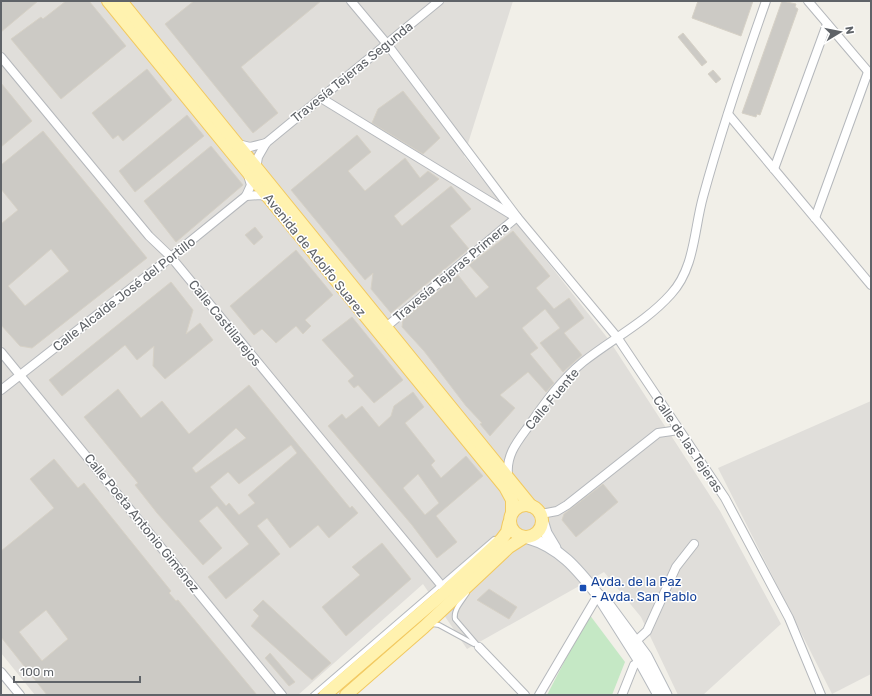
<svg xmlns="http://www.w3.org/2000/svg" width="872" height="696" font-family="Rubik,sans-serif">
<rect width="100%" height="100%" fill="#f1efe8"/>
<g fill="#e0deda">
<polygon points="1,1 513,1 464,156 609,340 720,511 781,624 703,695 678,695 641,617 604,572 467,649 423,584 298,695 35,695 1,653"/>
<polygon points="871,401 871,674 832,694 718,468"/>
</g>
<polygon fill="#c5e8c5" points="589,614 625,662 612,695 547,695"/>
<g fill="#cccac5" stroke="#d6d1c6" fill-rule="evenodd">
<polygon points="1,1 38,1 1,32"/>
<polygon points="66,1 89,1 126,46 61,99 11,39 41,17 43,19"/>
<polygon points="194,1 321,1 241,67 278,113 253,133 165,24"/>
<polygon points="698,1 753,1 741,36 692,18"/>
<polygon points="782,1 796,4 795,7 798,9 760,115 757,114 756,117 742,113"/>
<polygon points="683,33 707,62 702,66 678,37"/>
<polygon points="147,69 172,100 123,141 118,135 113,139 92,113"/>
<polygon points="713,70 721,79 716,83 708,74"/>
<polygon points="1,83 32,121 1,147"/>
<polygon points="403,91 440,138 423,154 372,123 378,109"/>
<polygon points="187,115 204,136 135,192 119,171"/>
<path d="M43,131L147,258L32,348L20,346L1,325V224L18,210L1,189V165ZM51,249L69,271L25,306L8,286Z"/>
<polygon points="357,135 371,152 348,171 365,191 405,158 420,178 428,171 439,179 394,216 402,226 451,186 471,209 450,226 469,249 391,313 371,289 373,273 365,280 291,190"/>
<polygon points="211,146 243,185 176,242 144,201"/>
<polygon points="255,227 263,237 254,245 245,235"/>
<polygon points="513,231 550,276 536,288 554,309 569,298 584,318 564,333 582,355 563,372 540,343 560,328 545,309 522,328 538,348 530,354 554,383 546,392 528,372 500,395 515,408 490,436 480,424 482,423 466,406 424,351 402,327 403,320 458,275 476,298 489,287 469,265"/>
<polygon points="296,250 333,295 305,320 311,326 303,334 296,326 276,343 262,329 254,335 230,306"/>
<polygon points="171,282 193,310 186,334 200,323 213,340 165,379 153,366 154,346 137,360 125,345 62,396 49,380"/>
<polygon points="352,317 403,380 374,403 358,385 354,388 348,381 354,376 322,340"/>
<path d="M249,385L350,508L352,506L358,513L329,538L318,525L290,548L267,518L257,526L280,554L226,599L208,577L249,544L217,506L199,521L222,548L203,565L157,513L135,485L138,483L84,417L118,389L141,418L162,401L189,434ZM236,428L246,438L196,473L192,468ZM291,445L297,453L248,495L255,503L239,515L229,503L226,506L210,487L228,472L239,484Z"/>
<path d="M413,392L424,407L405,423L435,461L431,465L441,478L466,456L483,476L436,516L457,542L437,558L412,525L328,426L342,414L346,419L362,406L379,427L391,416L394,406ZM418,474L439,503L425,515L403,488Z"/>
<path d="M54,459L78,488L84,483L171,591L169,593L176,601L178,600L257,695H47L1,637V551L54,508L30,479ZM46,610L68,639L42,661L19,632Z"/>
<polygon points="603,484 618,502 576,537 562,520 564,514"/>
<polygon points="382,543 411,579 346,636 322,607 360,575 352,567"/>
<polygon points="489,589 517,607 509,619 477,600"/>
<polygon points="263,600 331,663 312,680 251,626 259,616 253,610"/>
<polygon points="270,653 295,682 289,686 265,658"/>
</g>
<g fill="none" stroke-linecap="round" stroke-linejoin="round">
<defs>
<g id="lane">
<path d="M467,593C462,601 453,610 455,619L479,647"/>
<polyline points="432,624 439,625 474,644"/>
<polyline points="313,695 494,539"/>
</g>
<g id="street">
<polyline points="351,1 387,44 517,217 617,337 725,498 789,618 821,695"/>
<polyline points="808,1 871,75"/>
<polyline points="1,57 149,236 171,257 446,591"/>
<polyline points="321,98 512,215"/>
<polyline points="728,114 871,285"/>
<polyline points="238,144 250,147 266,143"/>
<polyline points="256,169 258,157 266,143 439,1"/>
<polyline points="774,169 827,24"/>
<polyline points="246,196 261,195 268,198"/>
<polyline points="815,218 868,72"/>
<polyline points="386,327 517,217"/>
<polyline points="1,352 282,695"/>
<polyline points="1,390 171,257 246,196 251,185 248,175"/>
<path d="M508,475C506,455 517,442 528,427C544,404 561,380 583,362C612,339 646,322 671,294C695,268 694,229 703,197C721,131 743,66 766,1"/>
<polyline points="541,514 557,511 567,505 658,433 679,430"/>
<polyline points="636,641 647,631 676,567 694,544"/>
<polyline points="479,647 525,695"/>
<polyline points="1,672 20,695"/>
<polyline points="539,695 598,595"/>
<polyline points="622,695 634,665 638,663 642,665"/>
</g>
<g id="secondary">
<polyline points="542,520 546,533 555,548"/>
<path d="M528,538C560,547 578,570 598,595"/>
<polyline points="659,695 643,666 598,595 604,599 646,656 666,695"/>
</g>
<g id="primary">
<polyline points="108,1 505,487 512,500 512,512"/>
<polyline points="121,1 531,506"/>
<circle cx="526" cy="521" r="16"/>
<polyline points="325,695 446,591 501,540 507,532 509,523"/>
<polyline points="346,695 424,627 509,547 523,538"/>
</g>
</defs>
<use href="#lane" stroke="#b5b8bc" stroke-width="6"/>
<use href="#street" stroke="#b5b8bc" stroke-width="10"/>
<use href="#secondary" stroke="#b6babf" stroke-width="13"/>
<use href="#primary" stroke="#f2c960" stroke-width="14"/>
<use href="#lane" stroke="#fff" stroke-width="4"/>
<use href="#street" stroke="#fff" stroke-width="8"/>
<use href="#secondary" stroke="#fff" stroke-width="11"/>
<use href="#primary" stroke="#fff2af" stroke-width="12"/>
</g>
<rect fill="#1a4fb4" stroke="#fff" stroke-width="1.5" x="579" y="584" width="8" height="8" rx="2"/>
<g text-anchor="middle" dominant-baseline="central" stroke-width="3" stroke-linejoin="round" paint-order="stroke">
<g font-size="13" fill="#5f6368" stroke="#fff">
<text transform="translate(352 72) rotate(-39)">Travesía Tejeras Segunda</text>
<text transform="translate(315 255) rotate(51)">Avenida de Adolfo Suarez</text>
<text transform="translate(451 272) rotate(-40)">Travesía Tejeras Primera</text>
<text transform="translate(124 294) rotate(-38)">Calle Alcalde José del Portillo</text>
<text transform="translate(225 323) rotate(51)">Calle Castillarejos</text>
<text transform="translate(552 399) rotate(-50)">Calle Fuente</text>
<text transform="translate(688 444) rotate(56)">Calle de las Tejeras</text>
<text transform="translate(142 523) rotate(51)">Calle Poeta Antonio Giménez</text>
</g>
<g font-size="13" fill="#164399" stroke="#fff" text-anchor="start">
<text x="591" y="581">Avda. de la Paz<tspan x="591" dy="15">- Avda. San Pablo</tspan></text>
</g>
</g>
<rect width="872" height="696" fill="none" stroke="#5f6368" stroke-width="4"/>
<g transform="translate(840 32) rotate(80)" stroke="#ffffff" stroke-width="3" paint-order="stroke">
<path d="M0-3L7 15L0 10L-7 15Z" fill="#5f6368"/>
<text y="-6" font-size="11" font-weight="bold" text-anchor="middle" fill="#5f6368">N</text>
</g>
<path d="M14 676v6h126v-6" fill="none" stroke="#5f6368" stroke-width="2"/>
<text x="20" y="676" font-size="12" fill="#5f6368" stroke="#ffffff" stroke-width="3" paint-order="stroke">100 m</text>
</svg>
